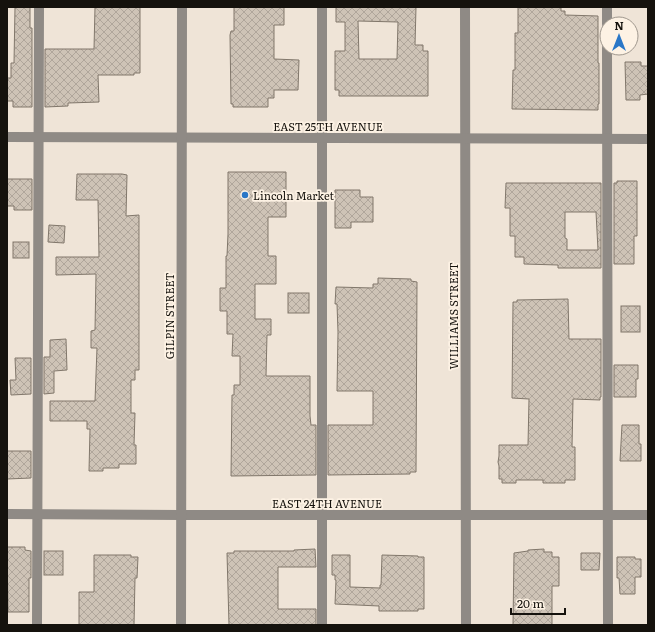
<svg xmlns="http://www.w3.org/2000/svg" width="655" height="632" font-family="Literata,serif">
<defs>
<pattern id="building-cross-hatch" width="8" height="8" patternUnits="userSpaceOnUse"><rect width="8" height="8" fill="#cec3b6"/><path d="M0 0l8 8M0 8l8-8" fill="none" stroke="#b0a69b"/></pattern>
</defs>
<rect width="100%" height="100%" fill="#efe4d7"/>
<g fill="url(#building-cross-hatch)" stroke="#81776b" fill-rule="evenodd">
<polygon points="15,7 30,7 30,28 32,28 32,107 13,107 13,101 7,101 7,78 11,78 11,63 14,63"/>
<polygon points="95,7 140,7 140,73 134,73 134,75 98,75 99,102 68,103 68,106 45,107 45,49 94,49"/>
<polygon points="234,7 284,7 284,25 274,25 274,59 299,60 298,90 274,90 274,98 268,98 268,107 233,107 233,104 231,104 230,35 231,31 234,31"/>
<path d="M336,7H416L415,45H423V51H428V96H339V90H335V51H345V22H336ZM358,21L398,22L397,59H359Z"/>
<polygon points="518,7 561,7 561,11 565,11 565,15 598,16 598,63 599,63 599,104 598,104 598,110 512,109 513,70 515,70 515,33 518,33"/>
<polygon points="625,62 641,62 641,66 648,66 648,94 640,95 640,100 626,100"/>
<polygon points="228,172 286,172 286,217 268,217 268,256 276,256 276,284 255,284 255,319 271,319 271,335 267,335 266,376 310,376 310,416 311,425 316,425 316,475 231,476 232,395 234,395 234,385 240,385 240,356 232,356 233,334 227,334 227,311 220,311 220,288 226,288 226,256 227,256 228,234"/>
<polygon points="77,174 122,174 127,175 126,216 139,215 139,370 135,370 135,380 131,380 131,413 135,413 134,445 136,445 136,464 119,464 119,468 103,468 103,471 89,471 90,429 87,429 87,421 50,421 50,401 95,401 97,348 91,348 91,331 95,330 96,274 56,275 56,257 99,257 98,200 76,200"/>
<polygon points="7,179 32,179 32,210 14,210 14,206 7,206"/>
<polygon points="617,181 637,181 637,236 634,236 634,264 614,264 614,183 617,183"/>
<path d="M506,183H601V268H558V265L524,264V257H515V236H510V208H505ZM565,212H596L598,250H567V239L565,238Z"/>
<polygon points="335,190 360,190 360,197 373,197 373,222 351,222 351,228 335,228"/>
<polygon points="49,225 65,226 64,243 48,242"/>
<rect x="13" y="242" width="16" height="16"/>
<polygon points="378,278 411,279 411,281 417,282 416,472 410,472 410,474 328,475 328,425 373,425 373,391 337,391 338,332 337,304 335,304 336,287 373,288 373,284 378,284"/>
<rect x="288" y="293" width="21" height="20"/>
<polygon points="568,299 569,339 601,339 601,397 600,397 600,400 573,399 572,447 575,447 575,480 565,480 565,483 543,483 543,480 516,480 516,483 502,483 502,479 499,479 499,466 498,462 499,456 499,445 528,445 529,399 512,398 513,302 517,302 517,300"/>
<rect x="621" y="306" width="19" height="26"/>
<polygon points="66,339 67,370 54,371 54,393 44,394 44,357 50,357 50,340"/>
<polygon points="15,358 31,358 31,394 11,395 10,380 16,380"/>
<polygon points="614,365 638,365 638,379 636,379 636,397 614,397"/>
<polygon points="622,425 639,425 639,444 641,444 641,461 620,461"/>
<polygon points="7,451 31,451 31,478 7,479"/>
<polygon points="7,547 25,547 25,550 31,551 31,578 29,578 29,612 8,612"/>
<polygon points="315,549 316,567 278,567 278,609 316,609 316,625 229,625 227,553 234,553 234,551 294,551 294,550"/>
<polygon points="544,549 544,552 552,552 552,557 559,557 559,586 552,586 552,625 513,625 514,553 528,551 528,550"/>
<rect x="44" y="551" width="19" height="24"/>
<polygon points="581,553 600,553 599,570 581,570"/>
<polygon points="94,555 131,555 131,557 138,557 137,578 135,578 134,625 79,625 79,592 94,592"/>
<polygon points="332,555 350,555 350,587 380,588 380,585 381,585 382,555 418,556 418,557 424,557 424,609 418,609 418,611 379,611 379,606 335,604 336,580 335,580 335,575 332,575"/>
<polygon points="617,557 635,557 635,559 641,559 641,577 635,577 635,594 620,594 619,578 617,578"/>
</g>
<g fill="none" stroke-linecap="round" stroke-linejoin="round">
<g stroke="#8f8a85" stroke-width="10">
<polyline points="607,7 607,24"/>
<polyline points="607,48 608,625"/>
<polyline points="37,625 39,7"/>
<polyline points="322,625 322,7"/>
</g>
<g stroke="#8f8a85" stroke-width="10">
<polyline points="465,7 466,625"/>
<polyline points="7,137 648,139"/>
<polyline points="7,514 180,515 648,515"/>
<polyline points="181,625 182,7"/>
</g>
</g>
<circle fill="#2a77c7" stroke="#fdf2e4" stroke-width="1.5" cx="245" cy="195" r="4"/>
<g text-anchor="middle" dominant-baseline="central" stroke-width="3.5" stroke-linejoin="round" paint-order="stroke">
<g font-size="11" fill="#15120d" stroke="#fdf2e4">
<text x="328" y="126">EAST 25TH AVENUE</text>
<text transform="translate(169 316) rotate(-90)">GILPIN STREET</text>
<text transform="translate(453 316) rotate(-90)">WILLIAMS STREET</text>
<text x="327" y="503">EAST 24TH AVENUE</text>
</g>
<g font-size="11" fill="#15120d" stroke="#fdf2e4" text-anchor="start">
<text x="253" y="195">Lincoln Market</text>
</g>
</g>
<rect width="655" height="632" fill="none" stroke="#15120d" stroke-width="16"/>
<g transform="translate(619 36)"><circle r="19" fill="#fdf2e4" stroke="#a0988e"/>
<path d="M0-3L7 15L0 10L-7 15Z" fill="#2a77c7"/>
<text y="-6" font-size="11" font-weight="bold" text-anchor="middle" fill="#15120d">N</text>
</g>
<path d="M511 608v6h54v-6" fill="none" stroke="#15120d" stroke-width="2"/>
<text x="517" y="608" font-size="12" fill="#15120d" stroke="#fdf2e4" stroke-width="3" paint-order="stroke">20 m</text>
</svg>
